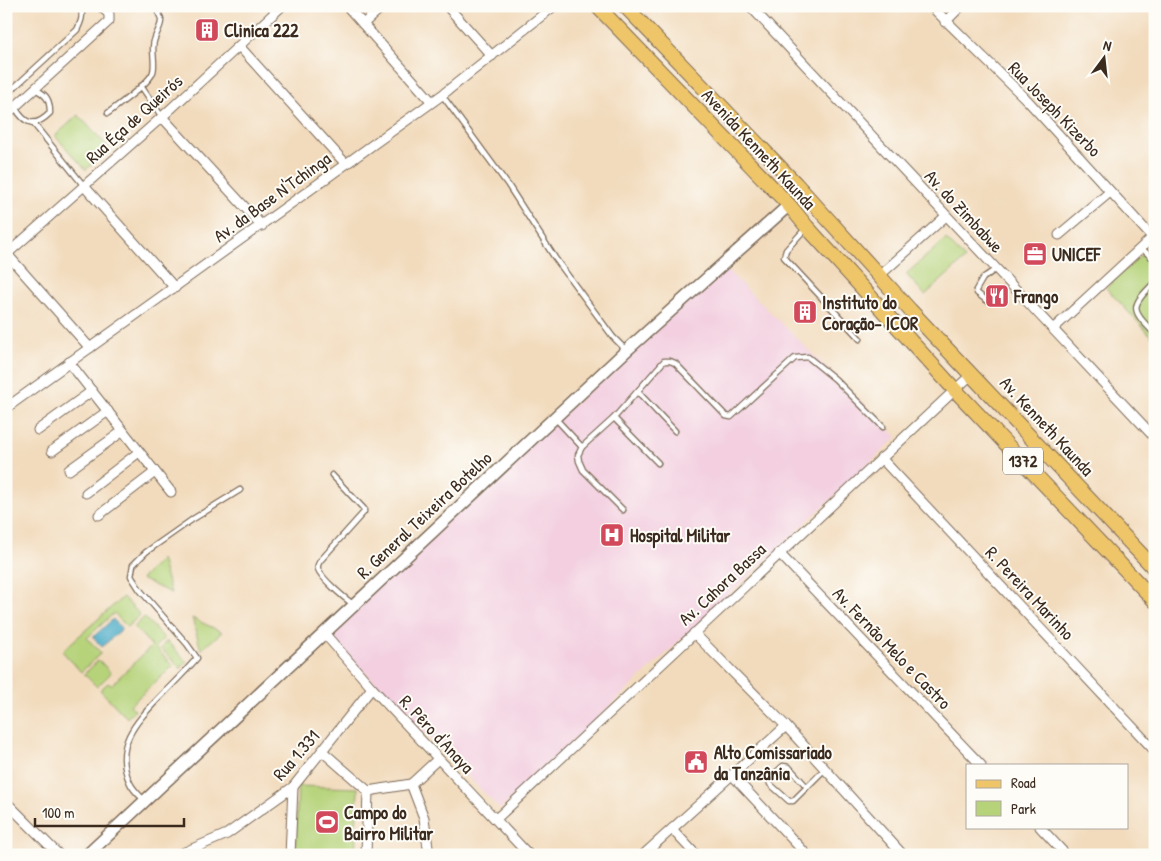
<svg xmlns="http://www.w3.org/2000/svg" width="1161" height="861" font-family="'Patrick Hand',sans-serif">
<rect width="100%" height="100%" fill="#fdfcf7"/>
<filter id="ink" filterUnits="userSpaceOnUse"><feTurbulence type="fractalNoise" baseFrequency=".02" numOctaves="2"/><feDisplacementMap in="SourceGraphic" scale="10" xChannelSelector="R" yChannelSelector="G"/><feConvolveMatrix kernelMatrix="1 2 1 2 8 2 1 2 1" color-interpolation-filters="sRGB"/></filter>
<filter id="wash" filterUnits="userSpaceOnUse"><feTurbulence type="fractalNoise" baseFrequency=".0096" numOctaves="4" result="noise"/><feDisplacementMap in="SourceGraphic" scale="20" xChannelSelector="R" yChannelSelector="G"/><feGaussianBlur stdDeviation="1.12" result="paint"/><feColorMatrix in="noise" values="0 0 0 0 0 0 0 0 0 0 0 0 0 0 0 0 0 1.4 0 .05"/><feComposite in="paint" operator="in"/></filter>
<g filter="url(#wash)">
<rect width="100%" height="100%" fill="#f2dbbd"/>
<polygon fill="#f3cfe0" points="724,267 897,437 500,809 325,632"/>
<g fill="#b6d37a" stroke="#787e4c">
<polygon points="78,115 109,148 86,170 55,136"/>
<polygon points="946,239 965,259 925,295 906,274"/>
<polygon points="1155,242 1155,340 1106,288"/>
<polygon points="161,559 171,593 141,579"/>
<polygon points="123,597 140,615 127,627 114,613 87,638 101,653 81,672 62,651"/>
<polygon points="144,617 164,638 155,647 173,666 130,705 135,710 127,718 100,690 108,683 111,685 152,646 134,627"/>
<polygon points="192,618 222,632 201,650"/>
<polygon points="167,641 187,662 180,668 160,648"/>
<polygon points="99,660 111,673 97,687 84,674"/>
<polygon points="298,786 358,788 355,855 295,855"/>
</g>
<polygon fill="#45a9c5" stroke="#406a72" points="113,619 122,629 102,647 93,637"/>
</g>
<g filter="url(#ink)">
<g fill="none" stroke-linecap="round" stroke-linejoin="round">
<defs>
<g id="service">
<polyline points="141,86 162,117"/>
<path d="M6,95L77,30C81,22 84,15 80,6"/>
<polyline points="442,95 508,185 555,258 613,337 625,349"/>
<path d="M15,107C25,125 35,128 50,113C50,100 47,95 35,89"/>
<path d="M108,113C118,105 150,83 153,72C156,62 151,51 154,41C159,24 167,24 154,6"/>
<polyline points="33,123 84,186"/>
<polyline points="806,228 786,250 784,257 860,339"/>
<polyline points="1141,248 1155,260"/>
<path d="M1155,282C1129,308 1131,309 1155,334"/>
<polyline points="986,300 977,293 976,290 983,278 996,269"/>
<polyline points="638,392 675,431"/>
<polyline points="555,418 582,447"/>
<polyline points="614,418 658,463"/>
<path d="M332,475L364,509V512L320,561C318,565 317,565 318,569C321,578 344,598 353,604"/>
<polyline points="623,510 583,470 579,461 578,455 582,447 614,418 664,361 670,361 675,363 726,416 731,417 795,358 808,357 835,379 883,427"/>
<polyline points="807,787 789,767 783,766 769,779 770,784 789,801 793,801 825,769"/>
<path d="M145,801C140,796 133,790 130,783C113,746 135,723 159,698C172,685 185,672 197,658L187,644L140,590L131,576L133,565L146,552L193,519L240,490"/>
</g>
<g id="minor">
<polyline points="347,6 432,102"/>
<polyline points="447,6 492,56"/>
<polyline points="750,6 1155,438"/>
<polyline points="931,6 1028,101 1152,237"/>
<polyline points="945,22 961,6"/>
<polyline points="363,24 383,6"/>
<polyline points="239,46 345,163"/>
<polyline points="6,115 109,21 109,14 101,6"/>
<polyline points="162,117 262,226"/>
<polyline points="84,186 175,288"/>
<polyline points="1059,235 1110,192"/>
<polyline points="6,253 90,348"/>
<polyline points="7,254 162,117 282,6"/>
<polyline points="879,276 946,216"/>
<polyline points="1053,329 1155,235"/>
<polyline points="69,362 171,492"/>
<polyline points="6,408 442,95 554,6"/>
<polyline points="38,430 92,391"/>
<polyline points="52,451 108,411"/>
<polyline points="881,458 1155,751"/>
<polyline points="69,470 123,431"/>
<polyline points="86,493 139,452"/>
<polyline points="99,515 155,472"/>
<polyline points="779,553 981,765"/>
<polyline points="324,633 372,688 529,855"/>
<polyline points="694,633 786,726 903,855"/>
<polyline points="322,751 368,791 411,784"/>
<polyline points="732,775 807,855"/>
<polyline points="6,802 59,855"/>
<polyline points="496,819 972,374"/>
<polyline points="1040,827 1066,855"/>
<polyline points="672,829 696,855"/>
<polyline points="178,855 227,834 293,787 372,688"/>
<polyline points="290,855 293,787"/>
<polyline points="366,855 368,791"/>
<polyline points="429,855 424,818 411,784 438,759"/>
<polyline points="643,855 786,726"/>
</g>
<polyline id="tertiary" points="87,855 627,350 789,205"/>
<g id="primary">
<polyline points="597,6 789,205 807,227 955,390 1155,601"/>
<polyline points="625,6 796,184 910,310 1155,569"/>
</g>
</defs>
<use href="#service" stroke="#7b6856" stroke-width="7"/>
<use href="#minor" stroke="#7b6856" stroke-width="11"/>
<use href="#tertiary" stroke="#7b6856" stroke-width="14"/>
<use href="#primary" stroke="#7b6856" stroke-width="16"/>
<use href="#service" stroke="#fff" stroke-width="4.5"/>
<use href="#minor" stroke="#fff" stroke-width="9"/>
<use href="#tertiary" stroke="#fff" stroke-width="11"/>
<use href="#primary" stroke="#eec569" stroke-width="14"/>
</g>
</g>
<defs>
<symbol id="building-square" viewBox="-11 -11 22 22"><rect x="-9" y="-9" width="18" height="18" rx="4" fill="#d1495b" stroke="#fdfcf7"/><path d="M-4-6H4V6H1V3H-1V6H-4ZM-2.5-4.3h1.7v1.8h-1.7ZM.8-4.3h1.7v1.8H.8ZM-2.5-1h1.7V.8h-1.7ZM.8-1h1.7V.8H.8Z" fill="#fff"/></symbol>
<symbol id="office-square" viewBox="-11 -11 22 22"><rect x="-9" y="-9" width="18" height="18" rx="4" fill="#d1495b" stroke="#fdfcf7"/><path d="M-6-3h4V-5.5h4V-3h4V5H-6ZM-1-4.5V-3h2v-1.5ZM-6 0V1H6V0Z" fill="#fff"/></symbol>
<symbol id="restaurant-square" viewBox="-11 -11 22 22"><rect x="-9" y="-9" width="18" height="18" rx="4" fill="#d1495b" stroke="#fdfcf7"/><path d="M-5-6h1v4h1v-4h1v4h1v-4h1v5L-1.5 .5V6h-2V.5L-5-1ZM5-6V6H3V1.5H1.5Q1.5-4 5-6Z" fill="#fff"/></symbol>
<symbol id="hospital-square" viewBox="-11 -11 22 22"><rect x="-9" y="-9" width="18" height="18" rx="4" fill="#d1495b" stroke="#fdfcf7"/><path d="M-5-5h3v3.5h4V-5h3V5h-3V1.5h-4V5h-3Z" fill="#fff"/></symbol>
<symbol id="civic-square" viewBox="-11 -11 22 22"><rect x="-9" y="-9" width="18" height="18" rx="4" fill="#d1495b" stroke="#fdfcf7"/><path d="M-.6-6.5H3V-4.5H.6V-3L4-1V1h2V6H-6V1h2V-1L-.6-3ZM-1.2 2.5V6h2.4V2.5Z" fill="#fff"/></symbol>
<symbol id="stadium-square" viewBox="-11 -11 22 22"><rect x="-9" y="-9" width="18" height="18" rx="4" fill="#d1495b" stroke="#fdfcf7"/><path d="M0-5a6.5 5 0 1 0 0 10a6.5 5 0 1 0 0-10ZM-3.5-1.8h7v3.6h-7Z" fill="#fff"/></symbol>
</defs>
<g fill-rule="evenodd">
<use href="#building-square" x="193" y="16" width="28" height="28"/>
<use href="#office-square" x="1021" y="240" width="28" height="28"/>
<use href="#restaurant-square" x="983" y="282" width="28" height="28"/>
<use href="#building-square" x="791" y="298" width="28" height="28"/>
<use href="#hospital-square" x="598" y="521" width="28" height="28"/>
<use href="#civic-square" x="682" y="748" width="28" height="28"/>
<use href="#stadium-square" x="313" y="808" width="28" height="28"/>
</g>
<g text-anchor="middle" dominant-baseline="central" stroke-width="4" stroke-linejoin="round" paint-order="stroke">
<rect fill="#fdfcf7" stroke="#75695f" stroke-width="1" x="1003" y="447.5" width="40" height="27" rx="4"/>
<g font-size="16" font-weight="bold" fill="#3b2a1e">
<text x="1023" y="461">1372</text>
</g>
<g font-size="18" font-weight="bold" fill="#3b2a1e" stroke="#fdfcf7" text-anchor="start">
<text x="224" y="30">Clinica 222</text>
<text x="1052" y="254">UNICEF</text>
<text x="1014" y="296">Frango</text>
<text x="822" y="302">Instituto do<tspan x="822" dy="21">Coração- ICOR</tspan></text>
<text x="630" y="535">Hospital Militar</text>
<text x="714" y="752">Alto Comissariado<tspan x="714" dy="21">da Tanzânia</tspan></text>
<text x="344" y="812">Campo do<tspan x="344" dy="21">Bairro Militar</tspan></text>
</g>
<g font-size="18" fill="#3b2a1e" stroke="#fdfcf7">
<text transform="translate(1055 109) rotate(46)">Rua Joseph Kizerbo</text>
<text transform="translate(134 119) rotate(-42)">Rua Éça de Queirós</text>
<text transform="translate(759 149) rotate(47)">Avenida Kenneth Kaunda</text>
<text transform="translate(272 197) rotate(-36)">Av. da Base N'Tchinga</text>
<text transform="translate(964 211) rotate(47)">Av. do Zimbabwe</text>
<text transform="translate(1047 426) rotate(47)">Av. Kenneth Kaunda</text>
<text transform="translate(424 515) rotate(-43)">R. General Teixeira Botelho</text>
<text transform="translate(722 584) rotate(-43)">Av. Cahora Bassa</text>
<text transform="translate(1030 593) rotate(47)">R. Pereira Marinho</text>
<text transform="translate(892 648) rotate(46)">Av. Fernão Melo e Castro</text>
<text transform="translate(437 734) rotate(47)">R. Pêro d'Anaya</text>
<text transform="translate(296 755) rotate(-49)">Rua 1.331</text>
</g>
</g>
<rect width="1161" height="861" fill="none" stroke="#fdfcf7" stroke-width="25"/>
<rect x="966" y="764" width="162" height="65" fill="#fdfcf7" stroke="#afa8a0"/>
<rect x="976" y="780" width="25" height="8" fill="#eec569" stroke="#afa8a0"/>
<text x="1011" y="788" font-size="15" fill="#3b2a1e">Road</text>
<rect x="976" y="801" width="25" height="15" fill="#b6d37a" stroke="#afa8a0"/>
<text x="1011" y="814" font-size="15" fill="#3b2a1e">Park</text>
<g transform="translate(1104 58) rotate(15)" stroke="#fdfcf7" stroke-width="4" paint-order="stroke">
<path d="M0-4L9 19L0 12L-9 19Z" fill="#3b2a1e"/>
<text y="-8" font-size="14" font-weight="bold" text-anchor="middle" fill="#3b2a1e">N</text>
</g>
<path d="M35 818v8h149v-8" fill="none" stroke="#3b2a1e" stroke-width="2.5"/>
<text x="42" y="818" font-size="15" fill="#3b2a1e" stroke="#fdfcf7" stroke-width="4" paint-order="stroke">100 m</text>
</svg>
